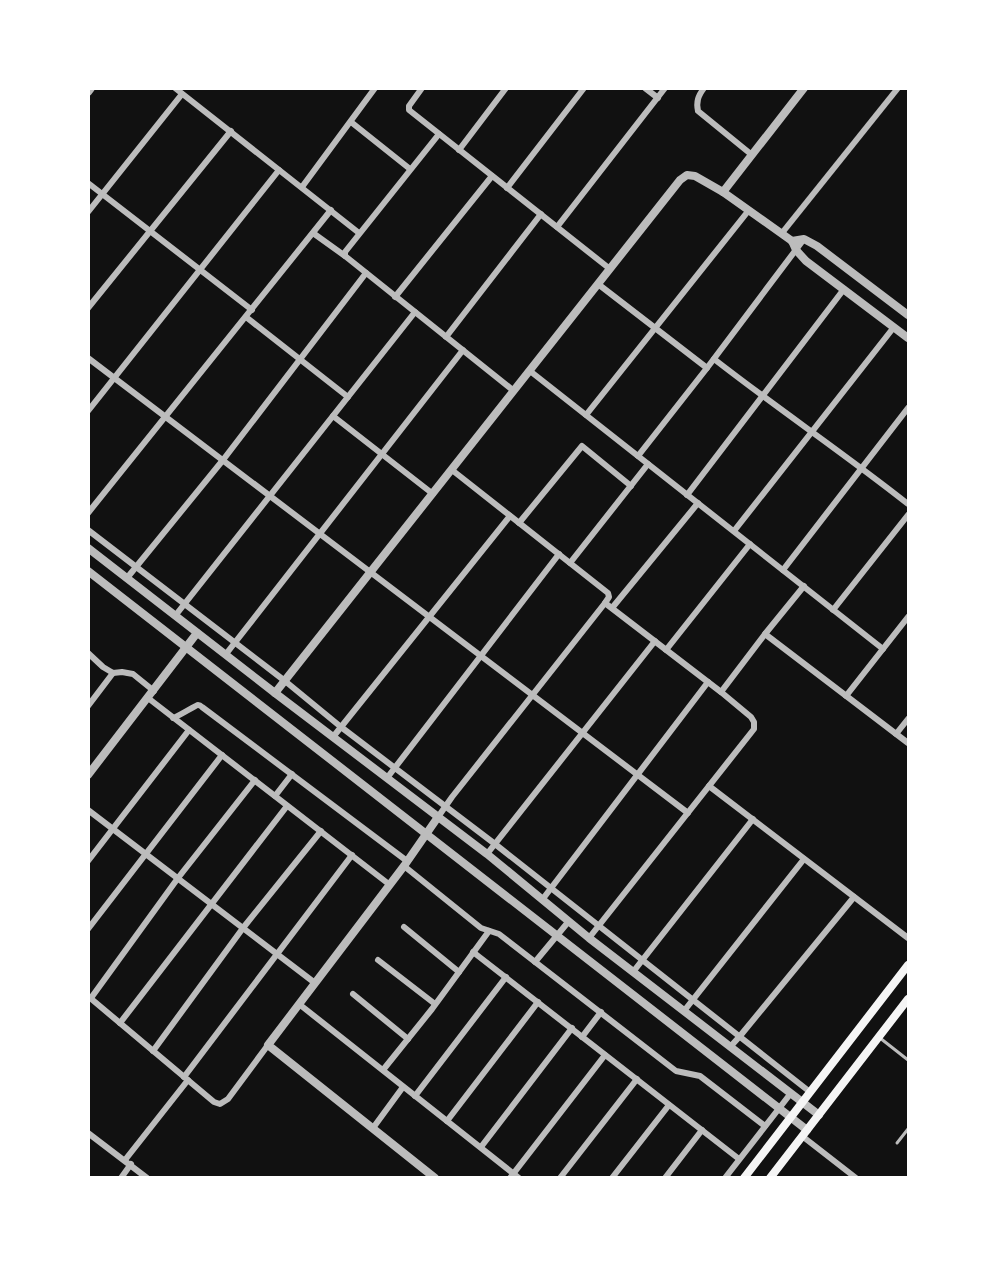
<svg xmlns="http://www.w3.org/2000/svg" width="997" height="1266" font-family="Raleway,sans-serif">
<rect width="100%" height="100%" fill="#111"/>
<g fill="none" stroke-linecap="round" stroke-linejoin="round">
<g stroke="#bcbcbc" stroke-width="3">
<polyline points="880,1038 908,1060"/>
<polyline points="897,1143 908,1129"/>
</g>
<g stroke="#bcbcbc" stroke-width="6">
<polyline points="175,88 359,233"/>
<polyline points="422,88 409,106 409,110 610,269"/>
<polyline points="645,88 658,98"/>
<path d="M704,88C698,96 696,102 698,111L752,155"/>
<polyline points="351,122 410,169"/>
<polyline points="439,134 345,252 345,256 514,391"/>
<polyline points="459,150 506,88"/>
<polyline points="88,183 252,310"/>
<polyline points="302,187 375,88"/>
<polyline points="507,188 584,88"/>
<polyline points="88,212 182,94"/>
<polyline points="557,227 665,88"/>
<polyline points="313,233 345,256"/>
<polyline points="782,233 898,88"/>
<polyline points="598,284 707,368"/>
<polyline points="395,297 492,176"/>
<polyline points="88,308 231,131"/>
<polyline points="246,317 348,397"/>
<polyline points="446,337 541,214"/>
<polyline points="88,358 688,813"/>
<path d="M714,359C778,409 845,454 908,504"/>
<polyline points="530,371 883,649"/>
<polyline points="88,411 279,170"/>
<polyline points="586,415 749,210"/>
<polyline points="333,416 433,494"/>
<polyline points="638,456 707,368 804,239"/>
<polyline points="452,470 608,593 609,597 605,603 721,692"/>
<polyline points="687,495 844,289"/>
<polyline points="88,513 331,210"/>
<polyline points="519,523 582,446 631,486"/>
<polyline points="88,530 285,681 341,727 495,844 810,1092"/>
<polyline points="734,531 894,327"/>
<polyline points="570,563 648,464"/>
<polyline points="783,570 908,408"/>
<polyline points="127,578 223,460 366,273"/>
<polyline points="612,608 698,503"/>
<polyline points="833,610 908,515"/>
<polyline points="175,616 415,312"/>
<polyline points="765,634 908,743"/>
<polyline points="666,650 750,544"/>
<polyline points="88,653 103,667 113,673 122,672 133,674 154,691"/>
<polyline points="226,654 463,350"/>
<polyline points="846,696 908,617"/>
<polyline points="148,698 390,885"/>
<polyline points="88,706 113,673"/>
<path d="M173,718C179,716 196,705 198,705C199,705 201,706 202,707L407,861"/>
<polyline points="896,734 908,719"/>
<polyline points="333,737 510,516"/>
<polyline points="387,778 559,554"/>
<polyline points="709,786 908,938"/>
<polyline points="275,796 292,774"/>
<polyline points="88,810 315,983"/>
<polyline points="438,817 452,797 605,603"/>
<polyline points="487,854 655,641"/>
<polyline points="88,861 189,730"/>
<polyline points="404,866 481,928 499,934 676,1071 700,1076 765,1126"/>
<polyline points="542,900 708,682"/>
<polyline points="404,927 459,972"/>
<polyline points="88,929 222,755"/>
<polyline points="589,938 754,729 754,722 751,717 721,692 765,634 804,586"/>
<polyline points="473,952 739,1159"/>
<polyline points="378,960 435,1004"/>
<polyline points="535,962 569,921"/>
<polyline points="633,972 753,819"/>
<polyline points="353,994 408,1039"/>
<polyline points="89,997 214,1102 220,1104 228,1099 268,1045"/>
<polyline points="91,998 178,878 255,780"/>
<polyline points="299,1004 519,1178"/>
<polyline points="684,1011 804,859"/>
<polyline points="120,1023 287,806"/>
<polyline points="582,1037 601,1012"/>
<polyline points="731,1046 740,1036 854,897"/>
<polyline points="153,1051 243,928 321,831"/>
<polyline points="383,1070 432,1009 489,931"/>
<polyline points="184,1077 352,855"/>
<polyline points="415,1096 506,977"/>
<polyline points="447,1121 538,1002"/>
<polyline points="373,1128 403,1087"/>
<polyline points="88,1133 147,1178"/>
<polyline points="802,1136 856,1178"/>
<polyline points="481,1147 572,1028"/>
<polyline points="125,1160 188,1080"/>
<polyline points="121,1178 131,1164"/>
<polyline points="510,1178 605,1055"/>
<polyline points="560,1178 637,1079"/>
<polyline points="612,1178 669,1105"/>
<polyline points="665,1178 702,1130"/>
<polyline points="725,1178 791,1093"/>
</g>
<g stroke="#bcbcbc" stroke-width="8">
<polyline points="88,92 91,88"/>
<polyline points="723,192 804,88"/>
<polyline points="792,241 804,239 817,246 908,315"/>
<polyline points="88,548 275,693 487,854 589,938 819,1115"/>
<polyline points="88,571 807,1130"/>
<polyline points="275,693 680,180 687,175 695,176 723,192 792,241 796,250 806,261 908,338"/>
<polyline points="88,775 197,633"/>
<polyline points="435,1178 268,1045 404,866 438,817"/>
</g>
<g stroke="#f5f5f5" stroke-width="8">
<polyline points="744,1178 908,965"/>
<polyline points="770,1178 908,999"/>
</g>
</g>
<rect width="997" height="1266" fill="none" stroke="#ffffff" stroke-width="180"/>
</svg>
